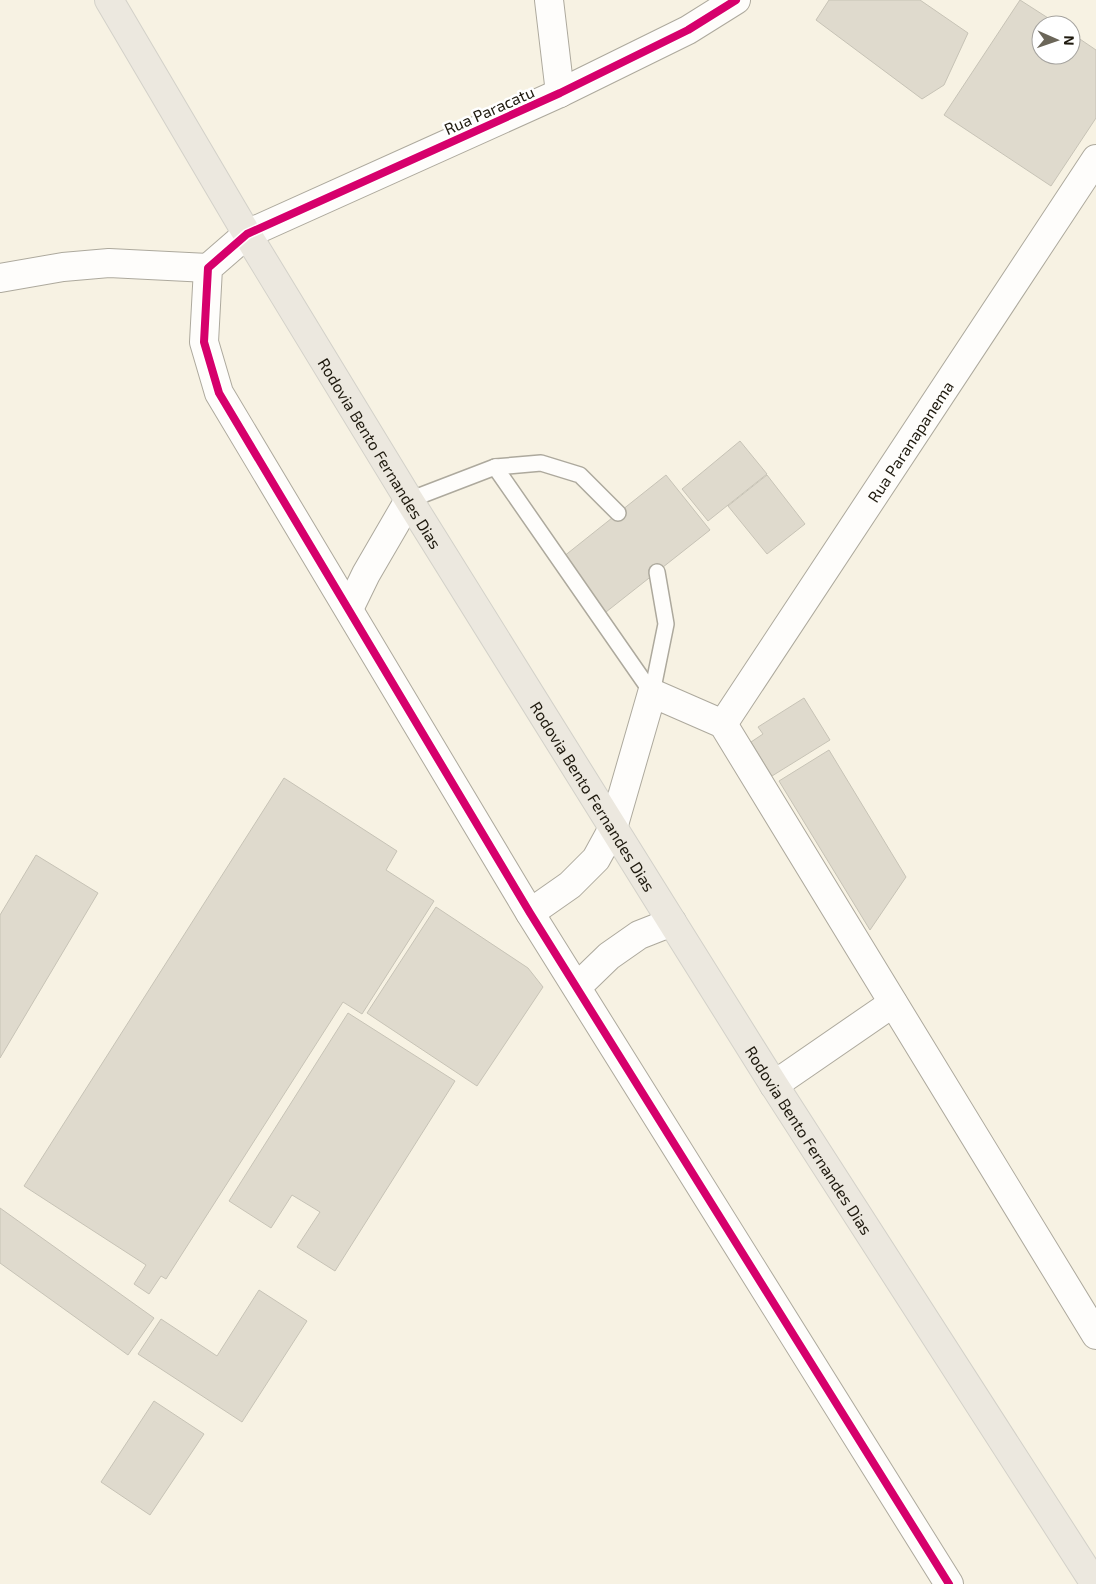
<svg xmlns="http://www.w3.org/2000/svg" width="1096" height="1584" font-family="'Exo 2',sans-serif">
<rect width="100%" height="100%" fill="#f7f2e3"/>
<g fill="#dfdacd" stroke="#c7c3b6">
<polygon points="829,0 920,0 968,33 944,85 922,99 816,20"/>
<polygon points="1020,0 1059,25 1041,25 1041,55 1071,55 1071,33 1096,50 1096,118 1051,186 944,115"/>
<polygon points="740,441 767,474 708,521 682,489"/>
<polygon points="666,475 710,530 606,612 563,557"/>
<polygon points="767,475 805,524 767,554 728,506"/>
<polygon points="804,698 830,740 772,776 751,742 763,734 758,727"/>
<polygon points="829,750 906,877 870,930 779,781"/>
<polygon points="284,778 397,851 386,870 434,901 362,1014 343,1002 166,1279 161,1276 149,1294 134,1284 146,1265 24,1186"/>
<polygon points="36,855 98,893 0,1058 0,915"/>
<polygon points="436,907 528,968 543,987 477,1086 367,1013"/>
<polygon points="348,1013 455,1081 335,1271 297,1247 320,1212 292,1195 271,1228 229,1201"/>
<polygon points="0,1208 154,1318 128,1355 0,1263"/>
<polygon points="259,1290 307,1321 242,1422 138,1354 161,1319 217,1356"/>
<polygon points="154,1401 204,1434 150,1515 101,1482"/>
</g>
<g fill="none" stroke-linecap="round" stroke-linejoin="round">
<defs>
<g id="service">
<polyline points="495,467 541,463 580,475 618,513"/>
<polyline points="409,500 495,467 652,693"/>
<polyline points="652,693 666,624 657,572"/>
</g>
<g id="minor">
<polyline points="549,0 560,93"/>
<polyline points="247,234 208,268 204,342 219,393 530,913 949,1584"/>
<polyline points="0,278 63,267 109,263 208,268"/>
<polyline points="349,609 366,574 409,500"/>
<path id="s1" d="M723,724L1096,159"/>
<polyline points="530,913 570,885 596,859 613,828 652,693 723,724 1096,1335"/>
<polyline points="577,987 609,956 639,935 672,922"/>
<polyline points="774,1085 893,1003"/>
</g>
<polyline id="tertiary" points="247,234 560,93 688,30 736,0"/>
<g id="trunk">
<path id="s2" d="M109,0L247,234L409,500L672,922L774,1085L1095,1584"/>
</g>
</defs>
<use href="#service" stroke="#ada99d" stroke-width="18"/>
<use href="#minor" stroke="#ada99d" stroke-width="30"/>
<use href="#tertiary" stroke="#ada99d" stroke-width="30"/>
<use href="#trunk" stroke="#d3d1c9" stroke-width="30"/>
<use href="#service" stroke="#fefdfb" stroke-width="15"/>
<use href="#minor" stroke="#fefdfb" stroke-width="28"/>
<use href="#tertiary" stroke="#fefdfb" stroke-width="28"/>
<use href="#trunk" stroke="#ece8df" stroke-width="28"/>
<defs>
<polyline id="cycleway" points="736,0 688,30 560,93 247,234 208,268 204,342 219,393 530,913 949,1584"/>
</defs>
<use href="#cycleway" stroke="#fff" stroke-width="11"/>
<use href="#cycleway" stroke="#d6006c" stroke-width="8"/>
</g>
<g text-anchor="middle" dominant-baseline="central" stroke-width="5" stroke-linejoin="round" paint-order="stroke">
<g font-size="16" fill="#1f1a0f" stroke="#fff">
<text transform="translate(489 110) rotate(-24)">Rua Paracatu</text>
<text stroke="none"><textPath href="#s1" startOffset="339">Rua Paranapanema</textPath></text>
<text stroke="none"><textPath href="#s2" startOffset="528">Rodovia Bento Fernandes Dias</textPath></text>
<text stroke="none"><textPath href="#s2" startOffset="932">Rodovia Bento Fernandes Dias</textPath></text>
<text stroke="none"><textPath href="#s2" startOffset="1338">Rodovia Bento Fernandes Dias</textPath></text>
</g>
</g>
<g transform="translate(1056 40) rotate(92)"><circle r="24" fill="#ffffff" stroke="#a5a39f"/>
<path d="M0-4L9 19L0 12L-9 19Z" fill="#6b6659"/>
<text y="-8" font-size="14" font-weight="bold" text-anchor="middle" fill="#1f1a0f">N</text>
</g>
</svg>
